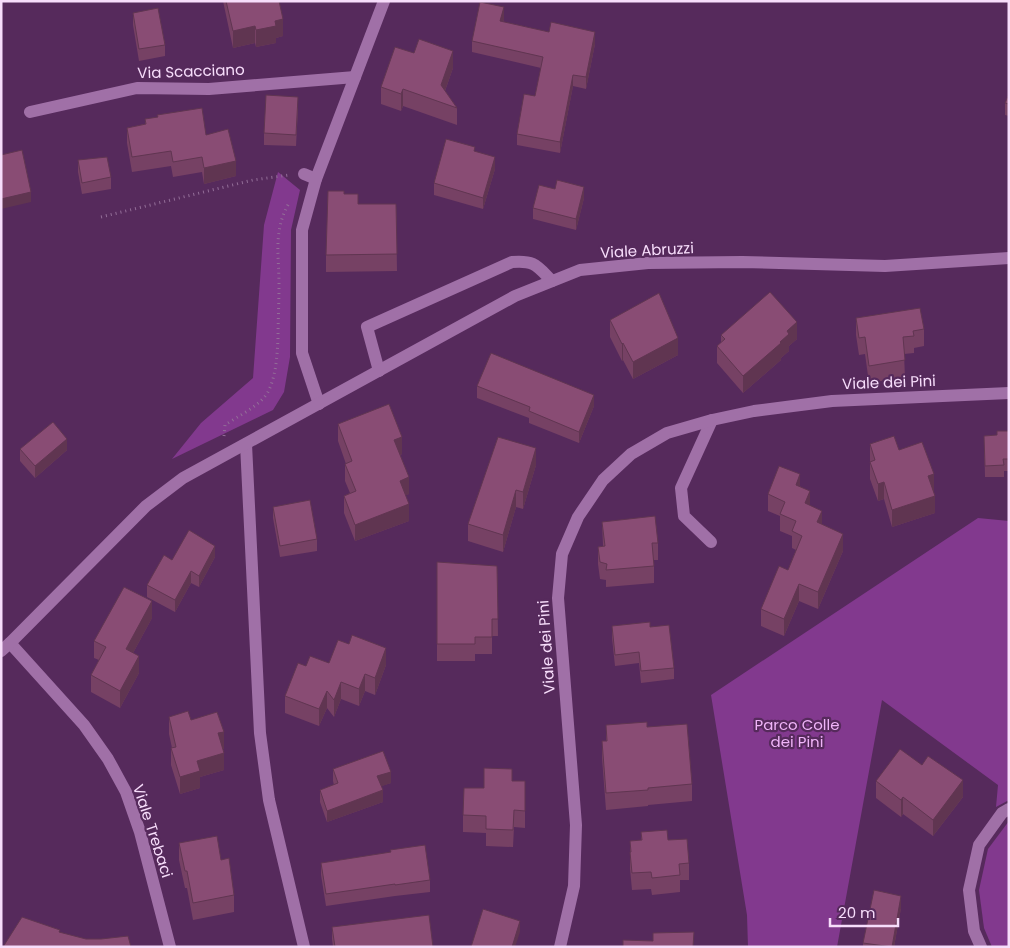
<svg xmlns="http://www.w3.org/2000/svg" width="1010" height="948" font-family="Poppins,sans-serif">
<rect width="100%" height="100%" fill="#562a5c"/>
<g fill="#82398e">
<polygon points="278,172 300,190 291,230 290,357 284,392 273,410 172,459 201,423 253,378 264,225"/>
<polygon points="978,518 1009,521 1009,800 996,807 998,785 882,700 837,947 748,947 747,915 711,695"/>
<polygon points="1009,821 1009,947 992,947 984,928 979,890 988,849"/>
</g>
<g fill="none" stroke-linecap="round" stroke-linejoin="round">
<g stroke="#936e98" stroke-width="3" stroke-dasharray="1 4" stroke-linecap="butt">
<polyline points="101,217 253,180 289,175"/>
<path d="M224,436L225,425C238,416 260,406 268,392C276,376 277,357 278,339C278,321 279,303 279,285C279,254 273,231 289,203"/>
</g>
<g stroke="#a070a7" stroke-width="12">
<polyline points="30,112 137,88 209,89 355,77"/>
<polyline points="304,174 316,179"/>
<path d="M379,371L367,327L512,262C535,260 537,266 552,281"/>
</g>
<g stroke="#a070a7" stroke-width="12">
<polyline points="319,404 302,353 302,230 316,179 384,1"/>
<polyline points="246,444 260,733 269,800 304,947"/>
<polyline points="711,542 684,516 681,488 712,420"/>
<polyline points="10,643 84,725 108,759 126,792 140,832 170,947"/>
<polyline points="560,947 574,886 576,825 558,598 562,554 578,517 603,480 631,454 667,433 712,420 754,411 832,401 1009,393"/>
<polyline points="981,947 974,931 969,890 979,845 1002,813 1009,809"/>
</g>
<polyline stroke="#a070a7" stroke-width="12" points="1,651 10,643 146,506 183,478 515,296 580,270 648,263 742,262 885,266 1009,258"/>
</g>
<g fill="#764164">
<polygon points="223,1 279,1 283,36 276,38 276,43 256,47 255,43 233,48"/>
<polygon points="133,13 165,45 165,56 139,61 133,25"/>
<polygon points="504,19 503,22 595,44 586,89 573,86 560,153 517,145 517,134 535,96 541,68 472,52 472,41"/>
<polygon points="453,68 445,91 457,108 457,125 403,106 401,111 381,104 381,87"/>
<polygon points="1009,94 1009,116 1005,115 1005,103"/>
<polygon points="298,108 296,146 264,145 264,133"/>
<polygon points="145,119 206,135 236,176 204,184 202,172 173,177 171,166 132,172 127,143 127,128 145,124"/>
<polygon points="78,160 111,177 111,189 82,194 78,172"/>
<polygon points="495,169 483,209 434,195 434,183"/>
<polygon points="344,194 358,204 396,204 397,271 326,272 326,255"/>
<polygon points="584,198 576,230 533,219 533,208"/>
<polygon points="856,318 924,329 924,346 914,348 914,353 904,354 905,377 869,383 865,354 859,355 856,335"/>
<polygon points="610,320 678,355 633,379 623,360 622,361 610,337"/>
<polygon points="721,335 797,339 789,346 789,351 781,358 781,360 743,393 717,363 717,346 721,343"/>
<polygon points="477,386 594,406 579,443 529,423 529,418 477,398"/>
<polygon points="338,424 402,454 400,455 409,494 405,495 409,521 355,541 344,513 344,496 350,493 345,481 345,464 346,464 338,441"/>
<polygon points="1009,431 1009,471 1004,471 1004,477 985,477 984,436 997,435"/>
<polygon points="870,444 899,450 934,491 933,491 935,513 892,527 884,499 878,501 870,479"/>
<polygon points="20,449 67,450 35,478 20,461"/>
<polygon points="536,465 523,509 516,507 503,552 468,541 468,524"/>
<polygon points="800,486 810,506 822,524 843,551 818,609 799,601 784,636 761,626 761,609 788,570 796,550 792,548 792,536 780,531 780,516 768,511 768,494"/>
<polygon points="273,507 317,539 317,551 280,557 273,518"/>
<polygon points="602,522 658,543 658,560 654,560 654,583 606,587 606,580 600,579 598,564 598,547 603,546"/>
<polygon points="215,557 199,587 191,583 175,612 147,597 147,585 172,560"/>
<polygon points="437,562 497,566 498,636 492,636 492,654 475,654 475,661 437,661"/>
<polygon points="152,618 133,653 139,673 120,708 91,692 91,675 99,660 94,658 94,641"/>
<polygon points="612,626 650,627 674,668 674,679 641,683 639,663 615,666 612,638"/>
<polygon points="329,663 386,665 375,695 365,691 359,706 341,699 334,717 327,708 319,726 285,713 285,696 306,666"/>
<polygon points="169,717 191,720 224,749 223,749 224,770 200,777 200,788 180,794 171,765 171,748 172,748 169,734"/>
<polygon points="606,725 647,727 692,784 692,801 648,805 648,806 606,810 602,758 602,741 606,741"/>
<polygon points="922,765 963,797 933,836 903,814 901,817 876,798 876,781"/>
<polygon points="333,769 391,783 381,786 383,802 327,822 320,802 320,790 334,785 333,781"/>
<polygon points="512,781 525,781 525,828 514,827 513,847 486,846 486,833 463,832 463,815 484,788"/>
<polygon points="641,832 668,840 689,863 689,880 680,880 680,892 652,895 651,889 632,890 630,869 630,841 641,840"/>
<polygon points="179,843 221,860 234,895 234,912 193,920 187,888 185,888 179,860"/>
<polygon points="321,863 430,880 430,892 395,896 326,906 321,875"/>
<polygon points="901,908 894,947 863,947 863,943"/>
<polygon points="332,927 433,947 333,947 332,939"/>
</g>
<g fill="#603551">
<polygon points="504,7 504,19 500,33 500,21"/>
<polygon points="283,19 283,36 276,38 276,43 256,47 256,30 275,21"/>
<polygon points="255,26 255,43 233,48 233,31"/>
<polygon points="595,32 595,44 586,89 586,77"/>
<polygon points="453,51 453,68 441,102 441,85"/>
<polygon points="573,75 573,86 560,153 560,142"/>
<polygon points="403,89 403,106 401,111 401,94"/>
<polygon points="495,157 495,169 483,209 483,198"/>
<polygon points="236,161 236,176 204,184 204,168"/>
<polygon points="584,187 584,198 576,230 576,219"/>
<polygon points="31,192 31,202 1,209 1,199"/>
<polygon points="797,322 797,339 789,346 789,351 781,358 781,360 743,393 743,376 780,342 787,331"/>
<polygon points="678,338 678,355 633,379 633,362"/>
<polygon points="623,343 623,360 622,361 622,344"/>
<polygon points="594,395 594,406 579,443 579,432"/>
<polygon points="402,437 402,454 394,457 394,440"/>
<polygon points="67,439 67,450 35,478 35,466"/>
<polygon points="536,448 536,465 523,509 523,492"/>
<polygon points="800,474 800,491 796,485"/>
<polygon points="934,474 934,491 928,493 928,476"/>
<polygon points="409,477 409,494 400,498 400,481"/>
<polygon points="884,482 884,499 878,501 878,484"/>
<polygon points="516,490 516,507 503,552 503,535"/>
<polygon points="810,491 810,508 805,503"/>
<polygon points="935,496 935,513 892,527 892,510"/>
<polygon points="409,504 409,521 355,541 355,525"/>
<polygon points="822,511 822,528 817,522"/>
<polygon points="843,534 843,551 818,609 818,592"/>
<polygon points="215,546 215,557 199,587 199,576"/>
<polygon points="191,571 191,583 175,612 175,600"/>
<polygon points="799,584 799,601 784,636 784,619"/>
<polygon points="152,601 152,618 126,666 126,649"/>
<polygon points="386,648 386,665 375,695 375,678"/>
<polygon points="139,656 139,673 120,708 120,691"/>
<polygon points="365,674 365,691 359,706 359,689"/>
<polygon points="341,682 341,699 334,717 334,700"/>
<polygon points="327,691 327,708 319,726 319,709"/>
<polygon points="224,732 224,749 218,750 218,733"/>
<polygon points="224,753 224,770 200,777 200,788 180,794 180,777 197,761"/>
<polygon points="391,772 391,783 377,788 377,776"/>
<polygon points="963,780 963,797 933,836 933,820"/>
<polygon points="383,790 383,802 327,822 327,811"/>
<polygon points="903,797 903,814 901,817 901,800"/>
<polygon points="901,896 901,908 894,947 892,947"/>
<polygon points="520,921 520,932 515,947 512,947"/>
</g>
<g fill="#894c74" stroke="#603551">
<polygon points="226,1 279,1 283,19 275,21 276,26 256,30 255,26 233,31"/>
<polygon points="480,2 504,7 500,21 549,32 551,22 595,32 586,77 573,75 560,142 517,134 524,94 535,96 543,57 472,41"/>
<polygon points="158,8 165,45 139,49 133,13"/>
<polygon points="419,39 453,51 441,85 457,108 403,89 401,94 381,87 395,47 414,53"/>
<polygon points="1009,94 1009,104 1005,103"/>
<polygon points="266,95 298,97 296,135 264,133"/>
<polygon points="202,108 206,135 228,129 236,161 204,168 202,157 173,162 171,151 132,157 127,128 146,124 145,119 158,117 157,115"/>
<polygon points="446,139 475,147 474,151 495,157 483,198 434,183"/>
<polygon points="22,150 31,192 1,199 1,155"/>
<polygon points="107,157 111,177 82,183 78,160"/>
<polygon points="557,180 584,187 576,219 533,208 539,185 555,189"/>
<polygon points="328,191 344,191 344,194 358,194 358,204 396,204 397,254 326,255"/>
<polygon points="770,292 797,322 787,331 789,334 780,342 781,343 743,376 717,346 725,339 721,335"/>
<polygon points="659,293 678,338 633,362 623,343 622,344 610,320"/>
<polygon points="920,308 924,329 913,331 914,336 903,337 905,360 869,366 865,337 859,338 856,318"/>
<polygon points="491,353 594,395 579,432 529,411 530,407 477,386"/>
<polygon points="389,404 402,437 394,440 409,477 400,481 409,504 355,525 344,496 356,491 345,464 352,461 338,424"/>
<polygon points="53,422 67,439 35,466 20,449"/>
<polygon points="997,431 1009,431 1009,459 1003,459 1004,465 985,466 984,436 997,435"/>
<polygon points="894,436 899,450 922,442 934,474 928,476 935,496 892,510 884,482 878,484 870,462 875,460 870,444"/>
<polygon points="498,437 536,448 523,492 516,490 503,535 468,524"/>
<polygon points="779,466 800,474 796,485 810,491 805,503 822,511 817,522 843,534 818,592 799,584 784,619 761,609 779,566 788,570 802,536 792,531 796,521 780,514 785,502 768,494"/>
<polygon points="310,500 317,539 280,546 273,507"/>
<polygon points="655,516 658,543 652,543 654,566 606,570 607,564 600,562 598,547 605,546 602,522"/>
<polygon points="189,530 215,546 199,576 191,571 175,600 147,585 164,555 172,560"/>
<polygon points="437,562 497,566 498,619 492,619 492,637 475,637 475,644 437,644"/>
<polygon points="124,587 152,601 126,649 139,656 120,691 91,675 106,647 94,641"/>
<polygon points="650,622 650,627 669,625 674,668 641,671 639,652 615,655 612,626"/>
<polygon points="352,635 386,648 375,678 365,674 359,689 341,682 334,700 327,691 319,709 285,696 298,663 306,666 310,656 329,663 338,640 349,644"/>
<polygon points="188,711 191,720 217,712 224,732 218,733 224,753 197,761 200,771 180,777 171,748 176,747 169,717"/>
<polygon points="647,722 647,727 687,724 692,784 648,788 648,790 606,793 602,741 607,741 606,725"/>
<polygon points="900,749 922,765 928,756 963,780 933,820 903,797 901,800 876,781"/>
<polygon points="383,751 391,772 377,776 383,790 327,811 320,790 338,783 333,769"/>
<polygon points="484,768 512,769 512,781 525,781 525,811 514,810 513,830 486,829 486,816 463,815 464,788 484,788"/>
<polygon points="667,830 668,840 687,839 689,863 679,864 680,875 652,878 651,872 632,873 630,852 631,852 630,841 642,840 641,832"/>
<polygon points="217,836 221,860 229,858 234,895 193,903 187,871 185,871 179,843"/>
<polygon points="425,845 430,880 395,885 395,884 326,894 321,863 391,852 390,850"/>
<polygon points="874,890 901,896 892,947 863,943"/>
<polygon points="483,909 520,921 512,947 471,947"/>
<polygon points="429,915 433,947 335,947 332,927"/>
<polygon points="22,917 60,930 59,932 86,939 101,939 128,936 131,947 3,947"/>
<polygon points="694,932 693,947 623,947 623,940 653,941 653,933"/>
</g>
<g text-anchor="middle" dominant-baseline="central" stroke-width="4.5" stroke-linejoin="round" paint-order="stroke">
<g font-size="15" fill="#f7ddfb" stroke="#562a5c">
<text transform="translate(191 71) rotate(-2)">Via Scacciano</text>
<text transform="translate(647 250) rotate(-3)">Viale Abruzzi</text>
<text transform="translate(889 382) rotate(-2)">Viale dei Pini</text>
<text transform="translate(546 647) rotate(-94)">Viale dei Pini</text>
<text transform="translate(153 831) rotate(72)">Viale Trebaci</text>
</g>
<g font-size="15" fill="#f0b4f9" stroke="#562a5c">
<text x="797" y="724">Parco Colle<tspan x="797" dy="17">dei Pini</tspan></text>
</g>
</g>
<rect width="1010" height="948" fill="none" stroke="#f7ddfb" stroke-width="5"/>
<path d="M830 918v8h68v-8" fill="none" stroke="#f7ddfb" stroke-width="2.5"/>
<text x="838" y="918" font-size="15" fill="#f7ddfb" stroke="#562a5c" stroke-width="4" paint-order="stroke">20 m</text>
</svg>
